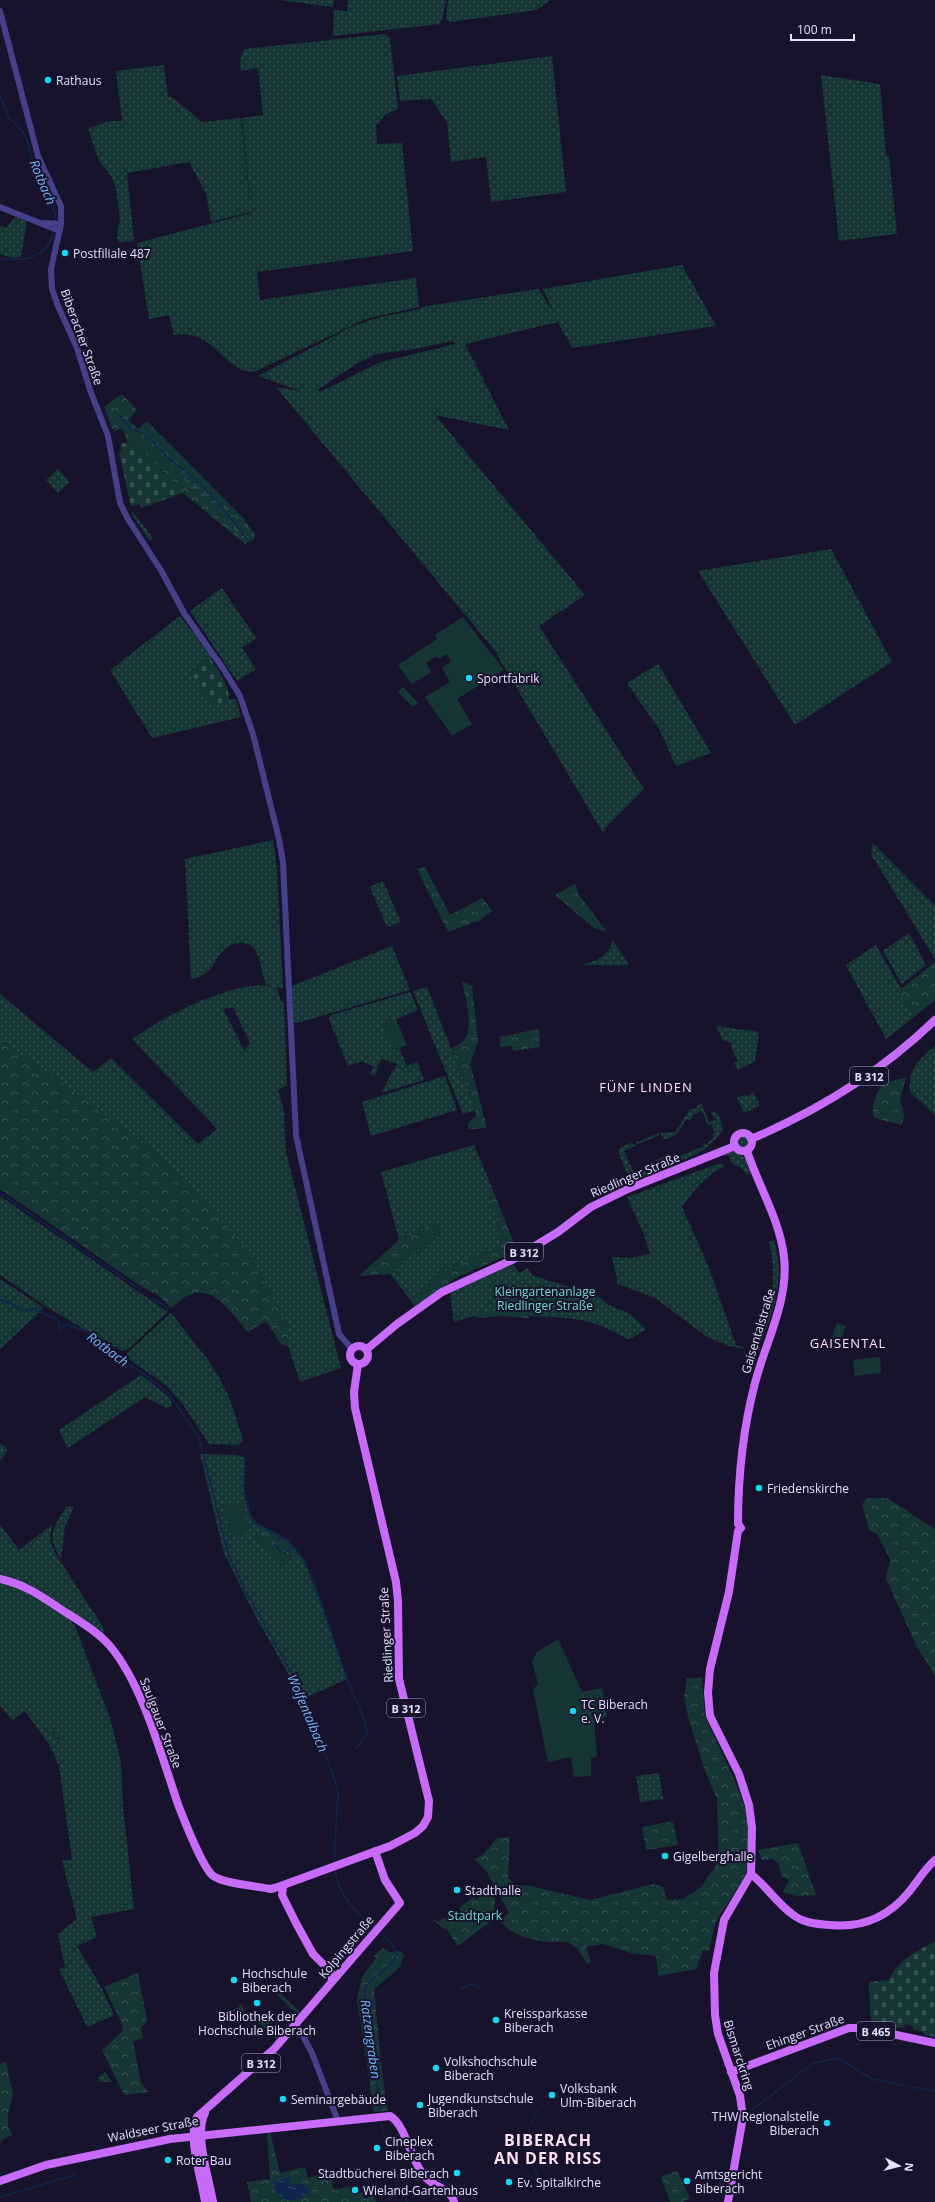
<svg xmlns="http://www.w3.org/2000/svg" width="935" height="2202" font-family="'Open Sans',sans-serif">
<defs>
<pattern id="grass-dots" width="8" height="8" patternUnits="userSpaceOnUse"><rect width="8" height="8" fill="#163636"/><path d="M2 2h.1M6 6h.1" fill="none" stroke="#385354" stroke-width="1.8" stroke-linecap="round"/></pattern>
<pattern id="forest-crowns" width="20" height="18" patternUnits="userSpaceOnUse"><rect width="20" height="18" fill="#163636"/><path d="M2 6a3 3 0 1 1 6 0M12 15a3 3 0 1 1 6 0" fill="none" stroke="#385354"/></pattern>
<pattern id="wetland-marsh" width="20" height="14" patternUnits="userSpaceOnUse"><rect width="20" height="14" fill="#163636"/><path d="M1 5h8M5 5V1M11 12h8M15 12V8" fill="none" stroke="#385354"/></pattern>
<pattern id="cemetery-stones" width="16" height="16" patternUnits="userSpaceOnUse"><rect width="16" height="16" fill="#163636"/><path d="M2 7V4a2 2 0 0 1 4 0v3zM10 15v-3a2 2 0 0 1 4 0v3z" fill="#385354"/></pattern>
<pattern id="water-ripples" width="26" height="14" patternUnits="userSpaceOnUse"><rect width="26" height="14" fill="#10254e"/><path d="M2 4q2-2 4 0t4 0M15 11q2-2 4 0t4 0" fill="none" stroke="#334469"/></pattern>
</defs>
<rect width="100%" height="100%" fill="#18132c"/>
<g fill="url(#grass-dots)" fill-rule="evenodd">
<polygon points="280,0 334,0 333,7"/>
<polygon points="348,0 446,0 442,20 439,24 333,36 334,10 347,11"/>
<polygon points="448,0 550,0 537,10 450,22 446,19"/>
<path d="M385,34L390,38L398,109L386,114L376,125L377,144L402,143L413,251L257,272L260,300L416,278L419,307L366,319L254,372C224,373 215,328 174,335L169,315L149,319L137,243L251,213L242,118L263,115L258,68L241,71L240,60L244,49Z"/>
<polygon points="552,56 566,192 491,202 486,157 451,162 447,122 431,99 400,101 397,76"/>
<polygon points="164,65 168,97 172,97 202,122 241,118 251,212 211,222 206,193 189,162 127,173 134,241 119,242 117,238 120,218 116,189 112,177 99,161 88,129 108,121 122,121 116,71"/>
<polygon points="821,75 880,84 886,156 889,156 897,234 839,241"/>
<polygon points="15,217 27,221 21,257 13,258 0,254 0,226 6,228"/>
<path d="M682,265L716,326L572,348L558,322L465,344L509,430L435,415L585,595L539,626L644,789L608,825L603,833L496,653L499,651L496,652L276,387L301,391L258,376L353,326L380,317L421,309V307L538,289L554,313L543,289ZM453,341L456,344L381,362L320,392L317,390L356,364L376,354L414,349Z"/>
<polygon points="58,469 70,482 58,493 46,480"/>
<polygon points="132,511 153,538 150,541 131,513"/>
<polygon points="831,549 892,662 795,725 698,571"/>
<polygon points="222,588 256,638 242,648 256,669 237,681 190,611"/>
<polygon points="180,616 212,657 190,672 199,684 208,703 229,702 229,699 236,699 241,717 152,738 110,670"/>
<polygon points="658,664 711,753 676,766 660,731 627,683"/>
<path d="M273,840L277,870L283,989L266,985C261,973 262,960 255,950C247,938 231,943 223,951C215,959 213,970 203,975C200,977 195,978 191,979L185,859Z"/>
<polygon points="873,843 935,906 935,959 871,854"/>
<polygon points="383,881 401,922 387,927 370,887"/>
<polygon points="909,933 926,965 902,984 883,951"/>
<path d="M612,939L629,965H583C596,961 612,954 612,939Z"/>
<polygon points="876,945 901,989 902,997 914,1017 886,1039 846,965"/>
<polygon points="392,946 410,990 297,1023 294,1022 292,986"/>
<path d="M262,985L277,988L281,1001L284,1004L287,1085L278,1090L284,1112L286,1152L341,1368L300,1382L288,1346L289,1329L254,1262L255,1257L191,1190L190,1183L186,1185L154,1151L57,1079L0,1041V994L93,1072L111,1058L198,1144L217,1129L132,1039C167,1015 219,987 262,985ZM233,1007L250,1043L244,1050L223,1009Z"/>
<polygon points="427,987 475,1110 463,1114 413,991"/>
<polygon points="410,992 418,1010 382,1025 393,1050 399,1048 407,1066 417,1062 424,1080 381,1093 397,1064 382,1059 376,1068 378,1069 374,1076 370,1073 374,1067 362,1061 348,1066 329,1019 331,1015"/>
<polygon points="716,1026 759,1032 755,1061 738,1070 734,1063 738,1061 731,1047 732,1043 723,1040"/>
<path d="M935,1046V1115L910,1092C907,1071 919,1059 935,1046Z"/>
<polygon points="445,1076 457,1110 371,1136 362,1102"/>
<polygon points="753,1092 760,1106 744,1113 737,1098 744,1095 748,1096"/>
<path d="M701,1103L709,1122L718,1119L714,1118L711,1112L714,1111L716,1114L718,1113L723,1129C714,1145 697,1155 680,1161L678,1157L704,1146L703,1143L706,1145L714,1137L712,1134L715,1133L711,1124L708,1126L702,1111L693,1115L690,1121L687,1119L676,1135L664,1140L661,1133L675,1132L691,1108L693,1110Z"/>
<polygon points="659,1133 660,1135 638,1144 635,1143"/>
<circle cx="743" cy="1142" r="6"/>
<polygon points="631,1143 637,1145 624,1151 635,1175 658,1166 656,1160 664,1157 665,1159 670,1159 672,1164 631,1183 618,1151 621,1147"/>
<polygon points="474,1145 492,1188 490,1191 502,1247 449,1268 410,1299 390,1274 440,1231 436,1223 399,1240 381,1172"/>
<path d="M733,1152C745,1152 748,1164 750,1174H747L740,1167L732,1164L729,1156H720Z"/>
<path d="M723,1164L724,1167C706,1174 693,1192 682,1207L709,1268L736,1345L748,1350L754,1349C772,1316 778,1278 769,1242L774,1241C786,1279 773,1312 759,1348L755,1351L729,1346L707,1337L655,1298L618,1284L612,1257L631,1258L650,1254L643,1232L627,1197L715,1165Z"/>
<polygon points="0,1196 168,1312 128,1349 122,1351 50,1309 0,1275"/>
<path d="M513,1265L520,1273L528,1268L532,1275L599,1297L609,1305L630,1314L646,1329L629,1340C590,1317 574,1318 530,1316L527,1306L507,1297L510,1311H482L473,1316L454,1322L450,1293L494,1270Z"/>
<polygon points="0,1279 44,1308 0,1349"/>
<polygon points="171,1313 208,1360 220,1379 230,1399 243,1440 239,1445 209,1444 184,1406 167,1386 126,1357 126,1354"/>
<polygon points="141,1375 168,1396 173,1405 167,1408 145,1397 68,1448 59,1430"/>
<polygon points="0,1444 6,1447 7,1451 0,1461"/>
<path d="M200,1454L237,1455L245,1458C243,1480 240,1514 262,1526L254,1539L272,1552L283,1563L299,1554L303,1559L321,1603L347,1679L303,1699L298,1691L256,1617L224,1553Z"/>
<path d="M67,1506L74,1507L65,1526L61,1559C46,1536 53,1527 67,1506Z"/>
<polygon points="0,1525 19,1550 52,1525 50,1539 55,1553 101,1624 105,1635 61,1609 75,1626 111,1721 121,1763 123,1807 134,1909 91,1917 97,1937 77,1946 101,1987 114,2015 87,2027 59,1969 65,1967 58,1934 77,1919 62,1860 72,1860 59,1766 50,1746 25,1711 12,1720 0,1706"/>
<polygon points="659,1773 663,1799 640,1802 636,1776"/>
<polygon points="280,1993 301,2013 291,2021 289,2021 296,2013 290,2008 289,2009 289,2006 277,1995"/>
<polygon points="239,2003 243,2006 244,2014 242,2015 238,2009 222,2018 225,2024 222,2027 217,2016 219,2015 221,2017 240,2006"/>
<polygon points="264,2018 281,2034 276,2039 259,2023 258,2019 262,2021"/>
<polygon points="105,2072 112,2082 102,2082 97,2078"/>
</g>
<g fill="url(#forest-crowns)">
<polygon points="122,394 137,410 128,420 138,429 147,421 244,519 255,534 254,539 245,544 183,493 135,442 128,443 122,428 115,431 112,428 104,407"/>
<polygon points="425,867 450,915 483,898 492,911 480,920 448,932 417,869"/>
<polygon points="575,884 579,895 607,932 594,928 555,895"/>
<polygon points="935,962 935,1000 914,1017 902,997 901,989"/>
<path d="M462,981L472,986L478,1041L470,1064L487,1128L468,1129V1123L476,1116L475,1110L451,1049C458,1045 464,1042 467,1035C472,1024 465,993 462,981Z"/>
<polygon points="539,1029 540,1047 513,1051 512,1046 500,1047 500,1037"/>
<path d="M0,1041L57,1079L154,1151L186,1185L190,1183L191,1190L255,1257L254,1262L289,1329L288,1346L281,1344L266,1321L248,1332C234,1317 214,1283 189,1295C183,1297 177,1304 171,1308L159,1296L142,1287L0,1189Z"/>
<path d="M906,1078L900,1099L904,1115L902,1125L874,1118C870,1105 877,1092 885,1082Z"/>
<polygon points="492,1188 517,1251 458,1277 414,1306 410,1299 449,1268 502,1247 490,1191"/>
<polygon points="436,1223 440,1231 390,1274 359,1276 399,1240"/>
<path d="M507,1297C519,1299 530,1303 529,1318L503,1316L478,1318L473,1316L482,1311H509Z"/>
<polygon points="868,1498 887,1498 935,1529 935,1676 917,1647 886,1579 890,1559 877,1534 869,1530 862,1504"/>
<polygon points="262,1526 288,1540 299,1554 283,1563 272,1552 254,1539"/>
<path d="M702,1677L705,1717L734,1779L746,1810L749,1829V1858L746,1872L742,1881L716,1921L709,1951L703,1950L696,1969L658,1976L656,1956L631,1953L603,1944L586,1947L591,1962L587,1964C583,1956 578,1947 569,1943C564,1941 555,1942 550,1942C532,1940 510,1936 500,1920L509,1913L487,1872L474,1859L483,1855L497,1838L510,1837L508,1878L515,1885L530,1886L590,1900L653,1884L663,1887L667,1900L683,1899L701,1887L719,1861L717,1799L705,1771L689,1720L684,1697L687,1679Z"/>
<polygon points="55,1729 61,1738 56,1741 50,1732"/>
<polygon points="673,1821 678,1845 646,1850 642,1827"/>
<polygon points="798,1843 816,1895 796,1896 783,1892 789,1880 782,1876 778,1863 773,1859 762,1860 758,1850"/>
<polygon points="486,1888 495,1899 494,1919 458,1946 446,1928 444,1929 432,1919 438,1922 443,1918 447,1920 450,1915 452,1918 461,1911 459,1908 474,1897 476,1900 479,1898 477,1895"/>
<polygon points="383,1948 390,1952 401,1951 404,1955 400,1967 374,1989 382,2073 388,2111 374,2112 357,1999 362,1977 376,1958 374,1956"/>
<polygon points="138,1973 147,2021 141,2028 143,2038 133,2041 141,2083 148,2092 124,2095 102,2050 123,2031 121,2021 104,1987"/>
<polygon points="6,2062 13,2094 8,2114 8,2126 12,2135 2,2140 0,2144 0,2064"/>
<polygon points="270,2132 280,2173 305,2167 308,2178 330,2171 334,2190 351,2186 353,2195 362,2192 364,2199 374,2195 376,2202 251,2202 247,2182 270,2179 267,2133"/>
<polygon points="677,2171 690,2198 684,2202 670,2202 661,2177"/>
</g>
<polygon fill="url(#wetland-marsh)" points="191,475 214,495 252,534 250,540 245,541 214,508 194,495 182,476"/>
<g fill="url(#cemetery-stones)">
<polygon points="135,442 183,493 141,508 140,504 131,506 119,452 122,451 120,444"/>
<path d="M210,658C219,671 230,686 229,702L219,706L208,703L199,684L190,672Z"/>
<path d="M935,1942V2037L925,2035L923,2032L913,2030V2026L905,2024L904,2028L871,2025L869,1982L889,1980C897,1961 917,1950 935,1942Z"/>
</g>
<g fill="#163636">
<polygon points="463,617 504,670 457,699 472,724 452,736 425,697 450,682 442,668 451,662 447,654 439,659 436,656 426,663 431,672 412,684 398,665 437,639 435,635"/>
<polygon points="403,687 418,703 413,707 398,692"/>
<polygon points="396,1019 407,1045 393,1050 382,1025"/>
<polygon points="837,1323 846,1326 841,1339 832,1337"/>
<polygon points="880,1357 881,1373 855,1376 853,1360"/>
<polygon points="242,1502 249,1533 231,1537 224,1506"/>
<polygon points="558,1639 582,1692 602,1688 607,1717 594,1720 597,1757 591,1758 591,1776 574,1777 571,1757 548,1762 533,1689 538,1684 532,1661 537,1652"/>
</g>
<g fill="url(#water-ripples)">
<polygon points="381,2124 382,2124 386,2143 402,2190 385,2143"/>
<path d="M291,2177L289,2183L291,2186L298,2183L310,2189C304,2200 294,2202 283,2199L276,2192L274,2181Z"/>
</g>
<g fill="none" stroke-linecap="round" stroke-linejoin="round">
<g stroke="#10254e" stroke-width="1.5">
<polyline points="0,96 9,118 21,129 27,139 34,166 51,198 56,218 55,222"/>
<path d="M0,259C24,261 48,259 53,231"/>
<polyline points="120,416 131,429 141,432 151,440 168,458 188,473 217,501 248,540"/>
<polyline points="0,1193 141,1290"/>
<polyline points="152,1298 168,1308"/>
<path d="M0,1299C6,1304 13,1302 23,1311L34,1309L58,1320L60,1329L67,1325L86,1331L107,1350L148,1377L169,1394L199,1438L228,1553L245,1590L300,1688L316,1734L332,1771L338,1792L334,1863"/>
<polyline points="245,1458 244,1490 250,1514 254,1522 288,1540 303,1559 313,1579 347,1679 364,1719 367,1734 356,1748"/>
<polyline points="280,1535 276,1545 280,1551 284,1553 293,1547"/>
<path d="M335,1869C338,1895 356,1913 375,1928"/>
<path d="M380,1932L390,1941L397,1952C392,1972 370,1974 365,1990L367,2023L381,2110"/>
<polyline points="461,1988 472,1984 478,1987"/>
<polyline points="912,2087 935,2091"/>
<polyline points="752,2110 812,2064 838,2058 872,2079 907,2086"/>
<polyline points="530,2126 538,2110"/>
<polyline points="526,2148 529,2159"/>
<polyline points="565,2162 587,2152"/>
<polyline points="533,2167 539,2178 534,2179"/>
<path d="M425,2168C437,2183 453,2186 472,2188"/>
<polyline points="0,2197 75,2175"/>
<polyline points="406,2197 407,2202"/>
</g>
<g stroke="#454089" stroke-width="6">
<polyline points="0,11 38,156 61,206 61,224 51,269 52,289 58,306 77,348 90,390 108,436 120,503 128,519 162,572 184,613 224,670 240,696 253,734 279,839 283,862 296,1135 339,1334 352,1349"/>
<polyline points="0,207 60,231"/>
<polyline points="44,223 61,224"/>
<polyline points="297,2025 312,2053 338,2121"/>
</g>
<g stroke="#c86bfa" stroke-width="8">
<circle cx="743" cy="1142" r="9"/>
<path d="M751,1139C820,1110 881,1072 935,1020"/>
<circle cx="359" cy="1355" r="9"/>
<polyline points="367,1349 397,1324 442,1292 512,1260 558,1232 591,1207 630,1188 735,1146"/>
<path d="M0,1579C23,1584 40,1595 59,1608C76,1619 97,1631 110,1646C143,1685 162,1758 179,1807C185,1822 201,1864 212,1875C222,1884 257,1886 271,1889L275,1888L390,1846L415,1833L423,1826L428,1817L429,1801L399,1679L398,1601L396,1582L355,1408L354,1392L358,1364"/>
<path d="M751,1874C766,1886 777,1903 792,1914C803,1923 816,1924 830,1925C861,1928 888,1917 908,1893C917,1882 924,1870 935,1860"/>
<polyline points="283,1887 282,1895 296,1923 313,1954 331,1972 332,1981"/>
<polyline points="731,2072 849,2028 863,2028 935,2043"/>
<path d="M205,2113C194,2134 209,2178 213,2202"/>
<path d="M0,2181L46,2165L170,2139L390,2116C403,2122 411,2156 419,2168C422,2173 426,2179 431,2182C440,2189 451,2190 454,2202"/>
<path d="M205,2202C202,2180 187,2137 197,2117L274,2049L400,1903L385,1880L375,1851"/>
<path d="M728,2202L743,2117L740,2096L718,2034L715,2015L714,1973L724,1920L751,1874L752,1828L749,1805L739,1774L710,1716L708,1693L710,1669L729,1592L738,1531L741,1528L738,1524C738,1476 743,1429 755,1383C766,1341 789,1300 784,1257C780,1220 758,1185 747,1151"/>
</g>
</g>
<g fill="#13d9f6" stroke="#18132c" stroke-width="1.5">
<circle cx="48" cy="80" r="4"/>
<circle cx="65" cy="253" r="4"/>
<circle cx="469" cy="678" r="4"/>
<circle cx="759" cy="1488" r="4"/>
<circle cx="573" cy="1711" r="4"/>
<circle cx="665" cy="1856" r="4"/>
<circle cx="457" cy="1890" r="4"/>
<circle cx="234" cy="1980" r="4"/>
<circle cx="257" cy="2003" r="4"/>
<circle cx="496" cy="2020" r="4"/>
<circle cx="436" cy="2068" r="4"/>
<circle cx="552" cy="2095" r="4"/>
<circle cx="283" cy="2099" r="4"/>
<circle cx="420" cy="2105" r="4"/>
<circle cx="827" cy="2123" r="4"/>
<circle cx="377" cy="2148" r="4"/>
<circle cx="168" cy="2160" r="4"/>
<circle cx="457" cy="2173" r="4"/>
<circle cx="687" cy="2181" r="4"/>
<circle cx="509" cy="2182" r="4"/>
<circle cx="355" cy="2190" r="4"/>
</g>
<g text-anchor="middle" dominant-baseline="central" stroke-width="4" stroke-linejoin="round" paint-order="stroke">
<g fill="#18132c" stroke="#a7a2bf" stroke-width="1">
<rect x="850" y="1067" width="38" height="18" rx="3"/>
<rect x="505" y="1243" width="38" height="18" rx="3"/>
<rect x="387" y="1699" width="38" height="18" rx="3"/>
<rect x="857" y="2022" width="38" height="18" rx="3"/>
<rect x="242" y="2054" width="38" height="18" rx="3"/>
</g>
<g font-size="11" font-weight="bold" fill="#e4dffe">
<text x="869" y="1076">B 312</text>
<text x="524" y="1252">B 312</text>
<text x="406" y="1708">B 312</text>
<text x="876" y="2031">B 465</text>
<text x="261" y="2063">B 312</text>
</g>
<g font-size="12" fill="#e4dffe" stroke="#18132c" text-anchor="start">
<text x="56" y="80">Rathaus</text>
<text x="73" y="253">Postfiliale 487</text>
<text x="477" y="678">Sportfabrik</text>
<text x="767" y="1488">Friedenskirche</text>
<text x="581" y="1704">TC Biberach<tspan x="581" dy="14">e. V.</tspan></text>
<text x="673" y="1856">Gigelberghalle</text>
<text x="465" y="1890">Stadthalle</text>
<text x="242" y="1973">Hochschule<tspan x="242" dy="14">Biberach</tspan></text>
<text x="504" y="2013">Kreissparkasse<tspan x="504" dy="14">Biberach</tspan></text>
<text x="257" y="2016" text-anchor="middle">Bibliothek der<tspan x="257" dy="14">Hochschule Biberach</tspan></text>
<text x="444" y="2061">Volkshochschule<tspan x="444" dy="14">Biberach</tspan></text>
<text x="560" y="2088">Volksbank<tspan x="560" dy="14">Ulm-Biberach</tspan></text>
<text x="428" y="2098">Jugendkunstschule<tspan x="428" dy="14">Biberach</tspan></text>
<text x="291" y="2099">Seminargebäude</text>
<text x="819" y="2116" text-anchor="end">THW Regionalstelle<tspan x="819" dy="14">Biberach</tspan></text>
<text x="385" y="2141">Cineplex<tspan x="385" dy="14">Biberach</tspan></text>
<text x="176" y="2160">Roter Bau</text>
<text x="449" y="2173" text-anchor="end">Stadtbücherei Biberach</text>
<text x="695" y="2174">Amtsgericht<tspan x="695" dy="14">Biberach</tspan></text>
<text x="517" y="2182">Ev. Spitalkirche</text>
<text x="363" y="2190">Wieland-Gartenhaus</text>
</g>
<g font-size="12" fill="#e4dffe" stroke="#18132c">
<text transform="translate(82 337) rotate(70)">Biberacher Straße</text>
<text transform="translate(635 1175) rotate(-23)">Riedlinger Straße</text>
<text transform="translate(758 1331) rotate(-73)">Gaisentalstraße</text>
<text transform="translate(386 1635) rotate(-93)">Riedlinger Straße</text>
<text transform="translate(161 1723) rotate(69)">Saulgauer Straße</text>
<text transform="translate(346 1947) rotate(-50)">Kolpingstraße</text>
<text transform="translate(805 2032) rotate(-20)">Ehinger Straße</text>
<text transform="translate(739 2055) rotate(72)">Bismarckring</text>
<text transform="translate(153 2129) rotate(-11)">Waldseer Straße</text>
</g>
<g font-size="12" fill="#6cddc4" stroke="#18132c">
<text x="545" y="1291">Kleingartenanlage<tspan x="545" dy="14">Riedlinger Straße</tspan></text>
<text x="475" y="1915">Stadtpark</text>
</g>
<g font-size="13" font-style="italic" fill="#71b7fa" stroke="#18132c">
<text transform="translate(43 182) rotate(67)">Rotbach</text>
<text transform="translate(108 1349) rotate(37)">Rotbach</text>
<text transform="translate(308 1713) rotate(67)">Wolfentalbach</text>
<text transform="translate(371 2039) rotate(82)">Ratzengraben</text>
</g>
<g font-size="13" letter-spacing="1" fill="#fee1f3" stroke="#18132c">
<text x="646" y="1087">FÜNF LINDEN</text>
<text x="848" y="1343">GAISENTAL</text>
</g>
<g font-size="16" font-weight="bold" letter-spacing="1" fill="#fee1f3" stroke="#18132c">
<text x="548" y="2140">BIBERACH<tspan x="548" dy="18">AN DER RISS</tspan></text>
</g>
</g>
<g transform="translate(899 2166) rotate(97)" stroke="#18132c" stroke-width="3" paint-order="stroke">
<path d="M0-3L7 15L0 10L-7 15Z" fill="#e4dffe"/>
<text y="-6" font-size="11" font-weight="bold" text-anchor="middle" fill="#e4dffe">N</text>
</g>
<path d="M791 34v6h63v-6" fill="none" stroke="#e4dffe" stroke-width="2"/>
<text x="797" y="34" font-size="12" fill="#e4dffe" stroke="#18132c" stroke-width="3" paint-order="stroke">100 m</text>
</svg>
